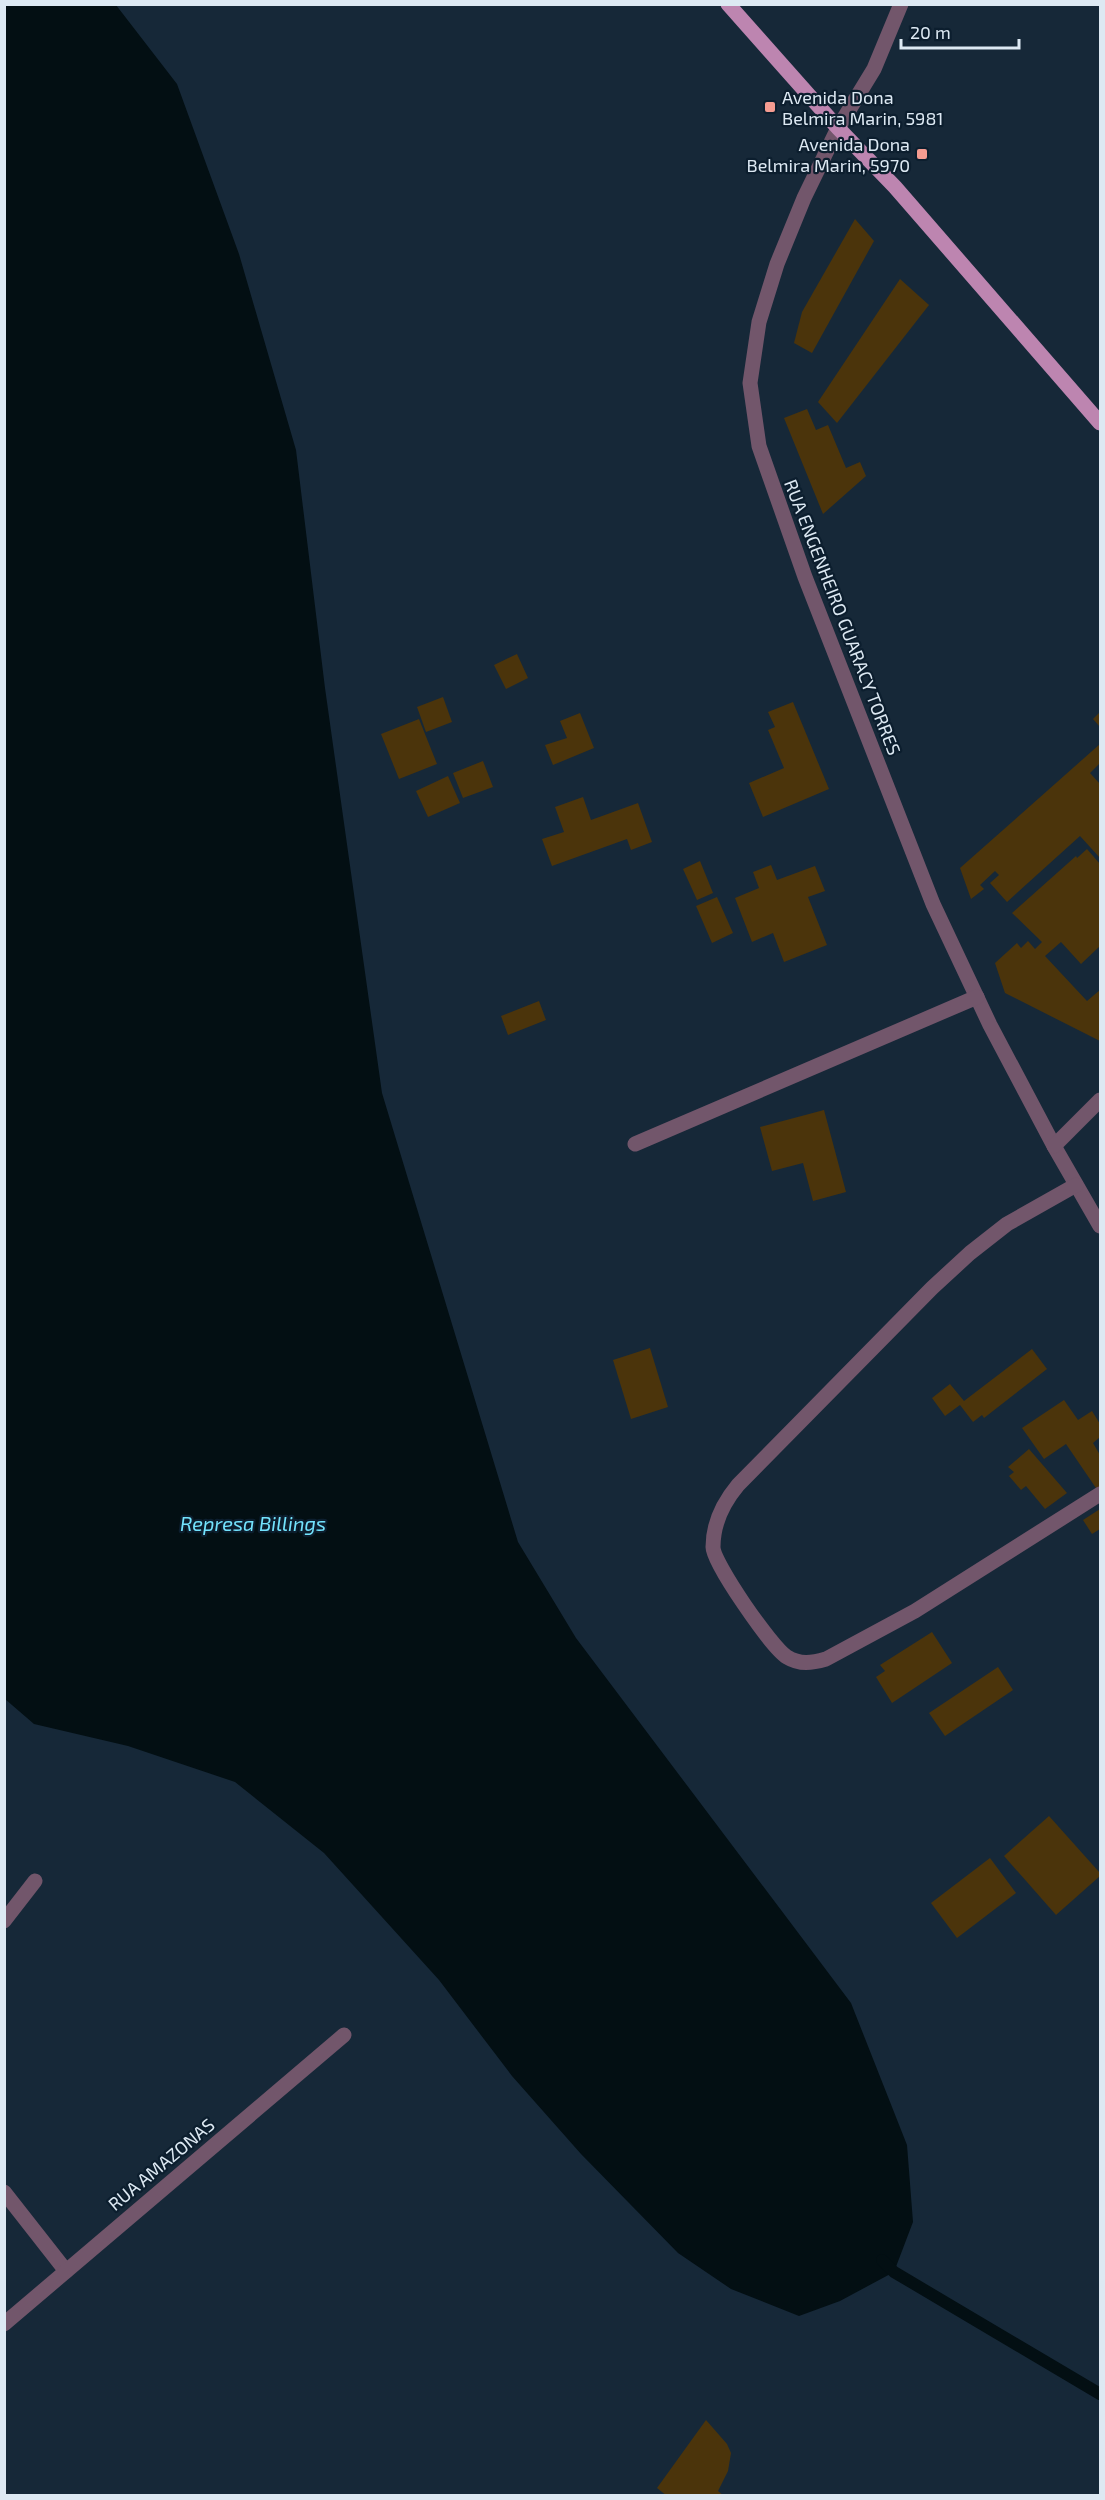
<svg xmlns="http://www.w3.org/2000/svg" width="1105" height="2500" font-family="'Exo 2',sans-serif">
<rect width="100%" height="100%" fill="#162838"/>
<polygon fill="#030f13" points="5,4 116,5 177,84 239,254 296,450 325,688 382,1093 518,1542 576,1638 851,2003 907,2145 913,2222 894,2272 840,2301 799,2316 731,2289 678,2253 581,2154 512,2076 439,1980 324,1853 235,1782 128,1746 34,1724 5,1699"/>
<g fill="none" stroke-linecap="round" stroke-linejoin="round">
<polyline stroke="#030f13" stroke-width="12" points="882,2260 894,2272 1100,2394"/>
</g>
<g fill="#4b340b">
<polygon points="855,219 874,241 812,353 794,343 802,312"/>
<polygon points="900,279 929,305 837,423 818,402"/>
<polygon points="807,409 816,430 828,425 846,468 860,462 866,476 823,514 784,418"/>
<polygon points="517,654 528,678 506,689 494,665"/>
<polygon points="443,697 452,722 426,732 417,707"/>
<polygon points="793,702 829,789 763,817 749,783 784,768 768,730 775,727 768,712"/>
<polygon points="1100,712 1100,727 1093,719"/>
<polygon points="580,713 594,748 553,765 545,745 567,738 560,721"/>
<polygon points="419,719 437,764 399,779 381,734"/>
<polygon points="1100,744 1100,763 1090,773 1100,784 1100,858 1080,836 1007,902 990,883 999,875 995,871 980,885 984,889 971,899 960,868"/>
<polygon points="483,761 493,787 463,798 453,773"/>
<polygon points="448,776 460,803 428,817 416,791"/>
<polygon points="583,797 591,820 638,803 652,842 631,850 627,839 552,866 542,839 564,832 555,807"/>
<polygon points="1087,849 1100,864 1100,946 1081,964 1061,942 1045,956 1087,1001 1100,990 1100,1041 1005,993 995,963 1017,943 1021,948 1028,941 1035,949 1042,942 1012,913 1076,856 1077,858"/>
<polygon points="700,861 713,893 697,900 683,869"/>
<polygon points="771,865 777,880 815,866 825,891 808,897 827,945 784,962 773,933 752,942 735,898 759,888 753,872"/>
<polygon points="717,897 733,933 712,943 696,906"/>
<polygon points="539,1001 546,1020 508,1035 501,1016"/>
<polygon points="824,1110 846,1192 813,1201 803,1163 772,1171 760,1127"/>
<polygon points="650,1348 668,1407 631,1419 613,1360"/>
<polygon points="1032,1349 1047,1369 984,1418 982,1415 973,1422 960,1405 945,1416 932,1398 950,1384 964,1401"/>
<polygon points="1064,1400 1078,1420 1092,1411 1100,1424 1100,1437 1093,1443 1100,1455 1100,1490 1098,1491 1066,1444 1044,1459 1022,1428"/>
<polygon points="1029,1449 1067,1493 1045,1509 1026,1486 1021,1490 1009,1476 1014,1472 1008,1467"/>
<polygon points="1100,1509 1100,1529 1092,1534 1083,1520"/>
<polygon points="932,1632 952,1663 892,1703 876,1677 885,1671 880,1665"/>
<polygon points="998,1667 1013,1690 945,1736 929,1713"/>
<polygon points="1049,1816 1100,1873 1100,1876 1056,1915 1004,1856"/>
<polygon points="990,1858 1016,1893 957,1938 931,1903"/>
<polygon points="706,2420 727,2444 731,2453 728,2471 718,2491 724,2496 667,2496 657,2488"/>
</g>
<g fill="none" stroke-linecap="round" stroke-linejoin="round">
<g stroke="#72566b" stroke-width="15">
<polyline points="901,4 874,69 838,128 804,198 777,264 759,322 750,383 759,446 805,577 933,904 990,1025 1054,1146 1100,1226"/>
<polyline points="635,1144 977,997"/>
<polyline points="1054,1146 1100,1100"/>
<path d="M1076,1185L1007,1224L970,1253L932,1288L738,1485C723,1503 713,1523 713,1547C713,1563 772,1648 787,1657C800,1665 812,1663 826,1659L915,1611L1100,1494"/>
<polyline points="4,1921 35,1881"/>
<polyline points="4,2192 66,2271"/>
<polyline points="4,2324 344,2035"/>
</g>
<polyline stroke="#bd85b0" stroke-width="15" points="728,4 838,128 895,187 1100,423"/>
</g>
<g fill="#f59c91" stroke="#0c1e2e" stroke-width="2">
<rect x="764" y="101" width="12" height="12" rx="3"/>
<rect x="916" y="148" width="12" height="12" rx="3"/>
</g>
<g text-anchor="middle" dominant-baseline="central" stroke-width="4.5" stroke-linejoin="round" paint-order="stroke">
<g font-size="18" fill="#dde9f3" stroke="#0c1e2e" text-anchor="start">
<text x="782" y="97">Avenida Dona<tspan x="782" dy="21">Belmira Marin, 5981</tspan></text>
<text x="910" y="144" text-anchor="end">Avenida Dona<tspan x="910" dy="21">Belmira Marin, 5970</tspan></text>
</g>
<g font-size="18" fill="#dde9f3" stroke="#0c1e2e">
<text transform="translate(843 617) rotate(69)">RUA ENGENHEIRO GUARACY TORRES</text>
<text transform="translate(161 2164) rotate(-40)">RUA AMAZONAS</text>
</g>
<g font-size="20" font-style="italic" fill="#73e3fd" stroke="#0c1e2e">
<text x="253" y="1523">Represa Billings</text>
</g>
</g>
<rect width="1105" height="2500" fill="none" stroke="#dde9f3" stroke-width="12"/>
<path d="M901 39v9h118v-9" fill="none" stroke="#dde9f3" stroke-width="3"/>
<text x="910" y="39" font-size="18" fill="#dde9f3" stroke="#0c1e2e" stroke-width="4.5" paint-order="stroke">20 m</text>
</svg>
